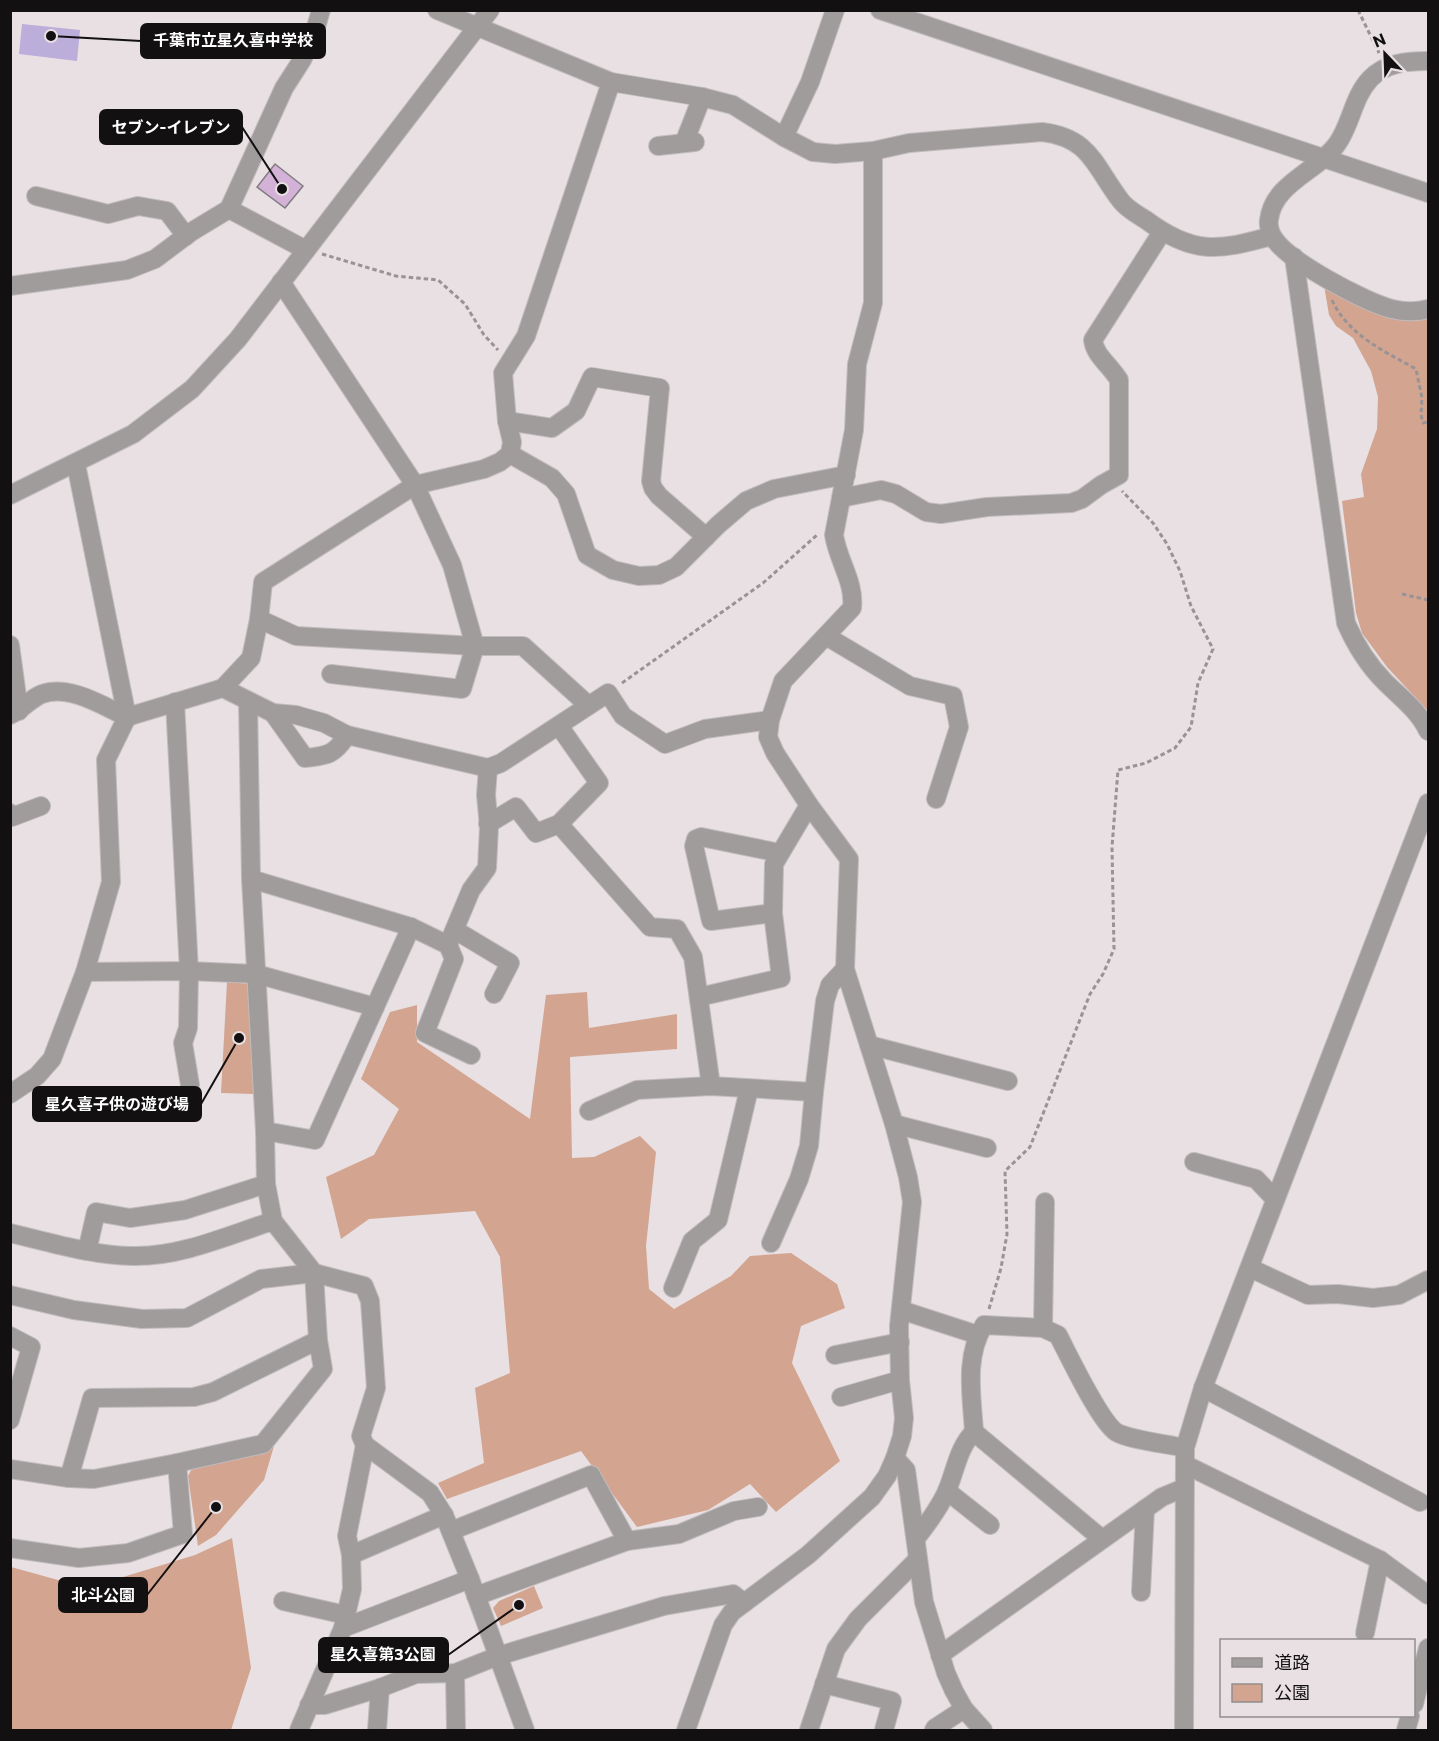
<svg xmlns="http://www.w3.org/2000/svg" width="1439" height="1741" font-family="Commissioner,'Noto Sans JP',sans-serif">
<rect width="100%" height="100%" fill="#e8e0e3"/>
<g fill="#d3a490">
<polygon points="1324,285 1428,317 1428,711 1387,667 1362,633 1356,613 1342,501 1364,497 1361,474 1377,429 1378,397 1371,371 1353,338 1336,326 1329,315"/>
<polygon points="227,982 252,984 254,1094 221,1093"/>
<polygon points="587,992 589,1028 677,1014 677,1049 570,1057 572,1158 594,1157 640,1136 656,1152 646,1246 649,1289 674,1309 731,1276 750,1256 791,1253 837,1284 845,1308 801,1326 792,1363 840,1461 776,1512 750,1484 708,1510 637,1527 581,1451 447,1499 438,1483 484,1463 475,1388 510,1373 500,1257 475,1211 369,1219 341,1239 326,1177 374,1155 399,1109 361,1079 390,1012 417,1005 417,1042 530,1119 546,995"/>
<polygon points="274,1446 264,1480 216,1535 198,1546 188,1476 194,1465"/>
<polygon points="232,1538 251,1668 231,1730 11,1730 11,1567 87,1588 195,1555"/>
<polygon points="534,1586 543,1608 501,1626 493,1608 499,1601"/>
</g>
<polygon fill="#bbaeda" points="22,24 80,30 77,61 19,54"/>
<polygon fill="#d4b1d6" stroke="#817c81" stroke-width="1.5" points="275,164 303,186 285,208 257,187"/>
<g fill="none" stroke-linecap="round" stroke-linejoin="round">
<defs>
<g id="minor">
<path d="M437,10L611,82L702,97L733,105L784,137L813,152L835,154L873,151L909,143L1042,132C1091,138 1094,166 1121,201C1127,209 1138,215 1146,220C1193,255 1218,251 1272,236"/>
<polyline points="880,10 1428,193"/>
<path d="M1428,61C1407,61 1385,63 1370,79C1353,97 1351,125 1337,144C1317,172 1273,183 1269,220C1268,224 1270,233 1273,237C1287,261 1365,302 1392,309C1404,312 1417,312 1428,309"/>
<polyline points="784,137 810,82 835,10"/>
<polyline points="684,143 702,97"/>
<polyline points="658,146 695,142"/>
<polyline points="36,196 108,214 138,206 167,211 186,236"/>
<polyline points="229,209 306,250"/>
<path d="M1294,257L1346,623C1356,646 1367,664 1385,682C1401,698 1419,711 1428,731"/>
<polyline points="281,282 415,485 452,565 475,646 462,689 331,674"/>
<polyline points="10,286 127,270 155,259 191,232 229,209 284,88 302,60 314,34 321,10"/>
<polyline points="507,421 552,428 576,411 592,377 660,388 651,481 653,488 659,496 706,537"/>
<polyline points="510,454 552,478 566,494 587,555 613,570 639,576 659,575 676,567 718,525 746,501 774,489 846,475"/>
<polyline points="10,495 133,434 192,389 238,339 490,10"/>
<path d="M841,498L881,490L896,494L926,512L941,514L987,507L1071,503L1082,499L1101,485L1119,475V380C1110,365 1095,356 1093,340L1162,232"/>
<polyline points="259,619 296,636 475,646 523,646 588,705"/>
<polyline points="826,636 910,686 953,696 959,727 936,799"/>
<polyline points="10,645 19,711"/>
<polyline points="223,688 251,658 259,619 263,582 415,485 484,469 500,462 510,454 512,442 507,421 503,373 526,336 611,82"/>
<polyline points="175,702 189,971 188,1028 183,1043 190,1085"/>
<polyline points="273,713 296,715 324,723 347,735 488,768 501,763 608,693 623,716 665,744 705,729 770,720"/>
<path d="M10,715C22,710 31,698 42,694C69,684 103,706 127,717L223,688L273,713L305,758C328,756 335,754 347,735"/>
<polyline points="10,813 12,817 41,806"/>
<polyline points="488,824 516,807 536,833 559,824 599,783 559,726"/>
<polyline points="559,824 650,927 677,929 693,957 711,1086"/>
<polyline points="251,879 411,927 448,945 454,959 425,1033 471,1055"/>
<polyline points="773,913 711,921 694,846 696,839 701,837 780,853"/>
<polyline points="455,930 510,963 494,994"/>
<polyline points="448,945 471,890 487,868 489,827 486,795 488,768"/>
<polyline points="85,972 189,971 256,974 375,1007"/>
<polyline points="699,997 781,978 773,913 774,864 809,805"/>
<polyline points="869,1045 1008,1081"/>
<polyline points="10,1094 37,1076 52,1059 85,972 111,882 106,760 127,717 76,464"/>
<polyline points="589,1111 637,1090 711,1086 814,1092"/>
<polyline points="894,1124 987,1148"/>
<polyline points="265,1131 315,1140 411,927"/>
<polyline points="1194,1162 1256,1179 1275,1199"/>
<path d="M10,1233C48,1242 98,1257 136,1256C183,1256 229,1235 273,1221"/>
<polyline points="771,1243 799,1179 809,1146 814,1092 825,1001 830,985 845,969"/>
<polyline points="87,1251 96,1212 130,1218 185,1210 266,1184"/>
<polyline points="1250,1268 1308,1295 1338,1294 1373,1298 1399,1295 1428,1280"/>
<polyline points="673,1288 692,1241 718,1220 749,1089"/>
<polyline points="10,1295 74,1310 142,1319 187,1318 261,1279 314,1273 364,1286 370,1301 376,1388 361,1436 365,1445 430,1493 444,1515 470,1579 525,1730"/>
<polyline points="901,1310 978,1335"/>
<polyline points="1043,1328 1045,1202"/>
<polyline points="10,1336 31,1347 10,1420"/>
<polyline points="835,1355 900,1342"/>
<polyline points="1203,1388 1420,1502"/>
<polyline points="841,1397 900,1380"/>
<polyline points="895,1458 906,1470 924,1602 946,1673 954,1691 964,1709 983,1730"/>
<polyline points="1186,1465 1380,1560 1428,1595"/>
<polyline points="10,1469 69,1478 94,1479 177,1463 263,1444 323,1369 318,1340 314,1273 273,1221 266,1184 265,1131 251,879 248,701"/>
<polyline points="69,1478 92,1398 194,1397 213,1392 318,1340"/>
<polyline points="947,1491 990,1525"/>
<polyline points="451,1531 591,1475 627,1541"/>
<path d="M917,1537C928,1523 938,1510 946,1493C955,1473 958,1447 974,1432"/>
<path d="M1102,1539L974,1432C972,1397 964,1357 984,1325L1043,1328L1058,1335C1069,1356 1099,1420 1116,1432C1129,1440 1169,1444 1185,1448"/>
<polyline points="10,1548 79,1558 128,1553 183,1534 177,1463"/>
<polyline points="351,1555 444,1515"/>
<polyline points="1141,1592 1145,1509"/>
<polyline points="476,1596 627,1541 679,1534 734,1511 758,1507"/>
<polyline points="283,1601 346,1615"/>
<polyline points="343,1628 470,1579"/>
<polyline points="1365,1633 1380,1560"/>
<polyline points="940,1655 1162,1497 1184,1488"/>
<polyline points="455,1673 456,1730"/>
<polyline points="824,1684 892,1701 884,1730"/>
<polyline points="1414,1704 1428,1648"/>
<polyline points="309,1705 325,1705 380,1688 416,1674 455,1673 498,1656 664,1606 733,1594 744,1603"/>
<polyline points="299,1730 343,1628 352,1589 351,1555 347,1536 365,1445"/>
<polyline points="377,1730 380,1688"/>
<path d="M686,1730L723,1625L732,1612L808,1555L872,1497L887,1476L895,1458L902,1436L904,1418L900,1380L899,1326L912,1202L908,1177L894,1124L845,969L849,859L809,805L775,753L768,737L770,720L783,681L852,608C855,582 838,561 834,535L854,430L857,364L873,303V151"/>
<polyline points="809,1730 836,1649 858,1619 917,1560"/>
<polyline points="934,1730 935,1728 964,1709"/>
<polyline points="1184,1730 1185,1448 1203,1388 1428,803"/>
<polyline points="1406,1730 1410,1716"/>
</g>
</defs>
<use href="#minor" stroke="#c1bbbd" stroke-width="20"/>
<g stroke="#989395" stroke-width="3" stroke-dasharray="4.5 3" stroke-linecap="butt">
<polyline points="1358,10 1379,53"/>
<polyline points="322,254 396,276 438,280 465,304 484,335 498,350"/>
<path d="M1332,300C1348,335 1384,351 1416,369L1422,398L1421,415L1423,423L1428,422"/>
<polyline points="1402,594 1428,600"/>
<polyline points="622,683 763,583 817,535"/>
<polyline points="989,1309 1001,1268 1007,1234 1005,1171 1030,1147 1090,994 1103,974 1114,949 1112,847 1118,770 1146,763 1175,748 1191,727 1198,683 1213,649 1191,606 1180,571 1167,544 1153,523 1122,491"/>
</g>
<use href="#minor" stroke="#a09c9c" stroke-width="18"/>
</g>
<path fill="none" stroke="#121011" stroke-width="2" d="M51 36L141 41M282 189L242 127M239 1038L201 1104M216 1507L147 1595M519 1605L448 1655"/>
<g fill="#121011" stroke="#e8e0e3" stroke-width="2">
<circle cx="51" cy="36" r="6"/>
<circle cx="282" cy="189" r="6"/>
<circle cx="239" cy="1038" r="6"/>
<circle cx="216" cy="1507" r="6"/>
<circle cx="519" cy="1605" r="6"/>
</g>
<g fill="#121011" stroke="#121011" stroke-width="2">
<rect x="141" y="24" width="184" height="34" rx="6"/>
<rect x="100" y="110" width="142" height="34" rx="6"/>
<rect x="33" y="1087" width="168" height="34" rx="6"/>
<rect x="59" y="1578" width="88" height="34" rx="6"/>
<rect x="319" y="1638" width="129" height="34" rx="6"/>
</g>
<g font-size="16" text-anchor="middle" font-weight="bold" fill="#fff">
<text x="233" y="46">千葉市立星久喜中学校</text>
<text x="171" y="133">セブン-イレブン</text>
<text x="117" y="1110">星久喜子供の遊び場</text>
<text x="103" y="1601">北斗公園</text>
<text x="383" y="1660">星久喜第3公園</text>
</g>
<rect width="1439" height="1741" fill="none" stroke="#121011" stroke-width="24"/>
<rect x="1220" y="1639" width="195" height="78" fill="#e8e0e3" stroke="#928d8f" stroke-width="1.5"/>
<rect x="1232" y="1658" width="30" height="9" fill="#a09c9c" stroke="#928d8f" stroke-width="1.5"/>
<text x="1274" y="1669" font-size="18" fill="#121011">道路</text>
<rect x="1232" y="1684" width="30" height="18" fill="#d3a490" stroke="#928d8f" stroke-width="1.5"/>
<text x="1274" y="1699" font-size="18" fill="#121011">公園</text>
<g transform="translate(1385 54) rotate(337)" stroke="#e8e0e3" stroke-width="4.5" paint-order="stroke">
<path d="M0-4.5L10 22L0 15L-10 22Z" fill="#121011"/>
<text y="-9" font-size="16" font-weight="bold" text-anchor="middle" fill="#121011">N</text>
</g>
</svg>
